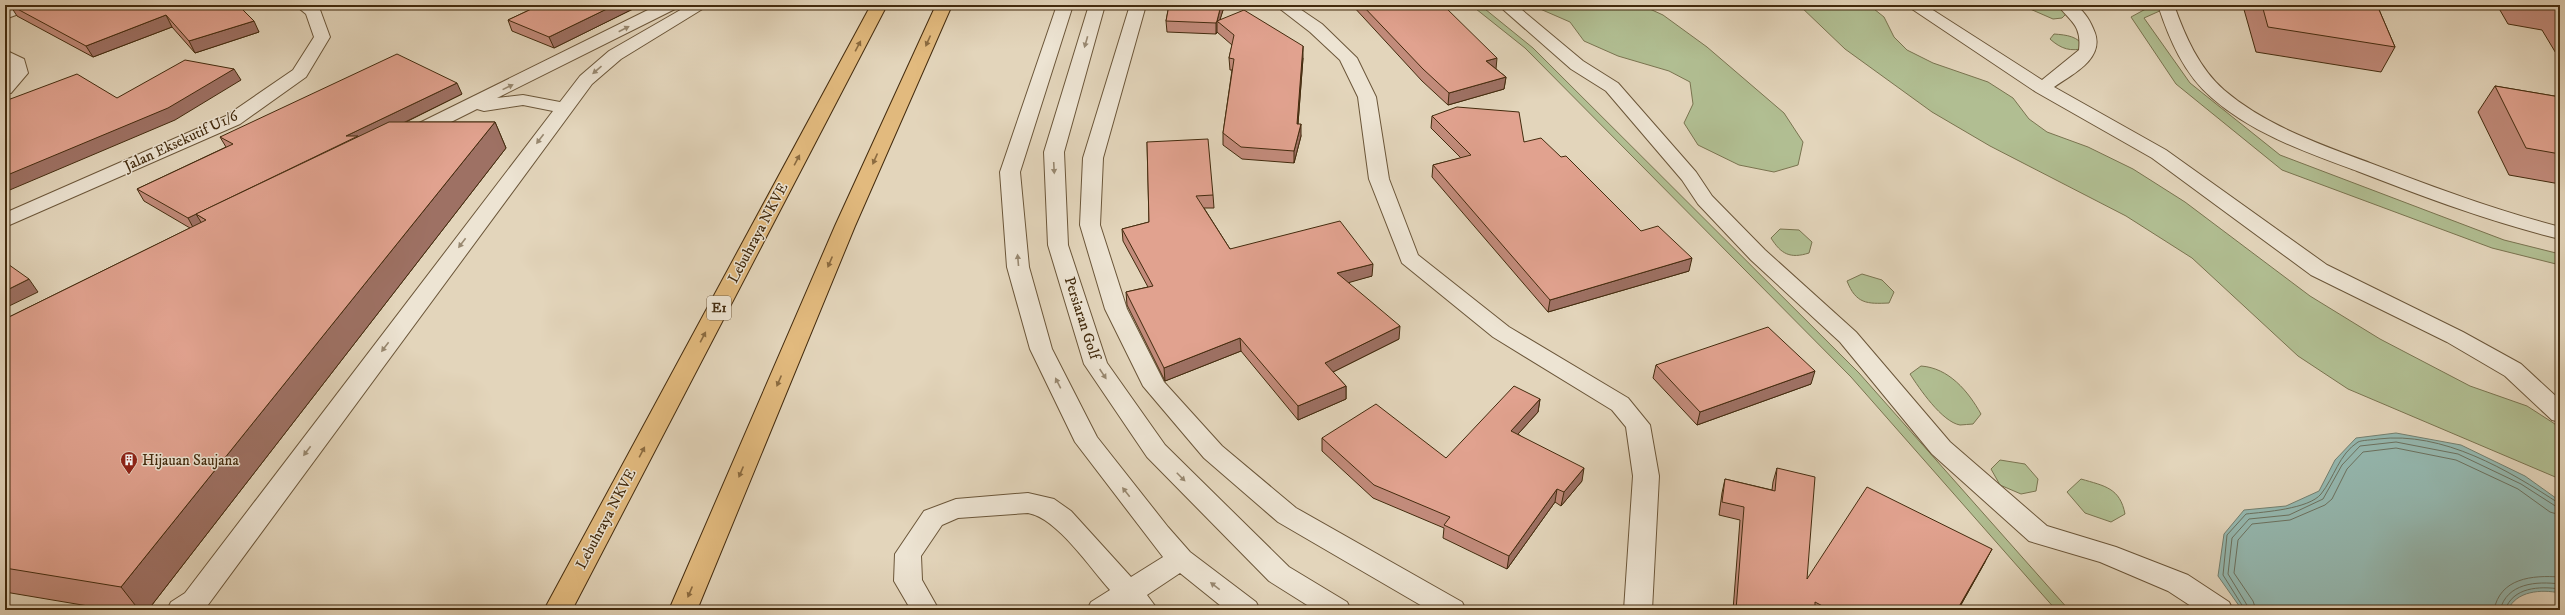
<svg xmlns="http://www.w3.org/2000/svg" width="2565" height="615" font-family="'IM FELL DW Pica',serif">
<rect width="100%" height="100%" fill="#e3d5bb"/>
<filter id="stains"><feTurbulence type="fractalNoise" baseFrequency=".005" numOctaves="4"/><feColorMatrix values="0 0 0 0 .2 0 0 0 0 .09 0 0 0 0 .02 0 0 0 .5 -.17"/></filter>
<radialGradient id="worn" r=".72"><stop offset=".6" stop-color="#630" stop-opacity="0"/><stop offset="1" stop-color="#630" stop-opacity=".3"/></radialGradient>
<g fill="#b1be92" stroke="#7a7450">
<polygon points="1471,5 1480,5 1533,48 1859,373 2069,610 2056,610 1851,377 1525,48"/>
<polygon points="1531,5 1641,5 1663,15 1707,47 1784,113 1803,142 1798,165 1774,172 1739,165 1698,145 1684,123 1693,104 1690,82 1669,71 1618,56 1584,41 1570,22"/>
<polygon points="1799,5 1869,5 1884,17 1894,37 1907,50 1933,63 1988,82 2013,98 2029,119 2047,132 2088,147 2133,169 2185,202 2310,296 2380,339 2470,386 2527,406 2555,424 2560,432 2560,479 2348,389 2298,356 2192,258 2126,216 1990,146 1932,112 1845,49"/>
<polygon points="2021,5 2057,5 2066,14 2062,18 2053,19"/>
<polygon points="2153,5 2173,5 2144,18 2190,83 2280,155 2504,240 2560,254 2560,265 2492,248 2282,170 2176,84 2131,17"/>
<path d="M2054,34C2067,35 2078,36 2085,48C2071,52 2061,49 2050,39Z"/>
<path d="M1780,229L1799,230L1812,242L1809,253C1790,259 1781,254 1771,238Z"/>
<path d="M1862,274L1882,280L1894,292L1889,303C1867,304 1856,304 1847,281Z"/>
<path d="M1921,366C1949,368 1968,391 1981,414L1973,424C1969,424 1964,425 1960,425C1942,422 1919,388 1910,374Z"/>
<polygon points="2000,460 2025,464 2038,479 2036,491 2021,494 2000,485 1991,469"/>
<path d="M2081,479C2105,486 2120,488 2125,514L2111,522L2085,513L2067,492Z"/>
</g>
<path fill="#95b9b1" stroke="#748070" d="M2396,433L2461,445L2525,476L2560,501V593C2541,589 2516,591 2508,610H2242L2218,576L2224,534L2244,510L2286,506L2319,491L2335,460L2356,438Z"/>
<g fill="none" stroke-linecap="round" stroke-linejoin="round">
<g stroke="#6c7260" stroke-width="1">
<path d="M2245,610L2223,575L2227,535L2246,514C2264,512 2309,509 2321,494C2334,478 2339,454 2358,442C2362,440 2373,440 2378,439C2443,431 2508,470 2560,504"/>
<polyline points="2250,610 2228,574 2232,538 2249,519 2289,515 2323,499 2342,465 2360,446 2396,442 2458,454 2521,484 2560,509"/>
<polyline points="2256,610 2253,601 2234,573 2238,540 2252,524 2290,520 2325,505 2332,499 2347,469 2363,452 2396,448 2456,460 2518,489 2550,512 2560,515"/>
<path d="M2494,610C2500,578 2532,575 2560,577"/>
<path d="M2500,610C2507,583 2536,581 2560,584"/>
<path d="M2505,610C2513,587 2539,586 2560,589"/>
</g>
<defs>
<g id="minor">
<polygon points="14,5 37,5 35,8 5,19 5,8"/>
<polygon points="295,5 315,5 319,7 330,37 306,77 240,124 5,227 5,213 226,116 293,70 314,37 306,14"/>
<polygon points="658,5 679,5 677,8 497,98 523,95 560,102 580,76 609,51 689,5 709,5 621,59 592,84 205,609 167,610 171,602 185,593 553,111 523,105 484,111 477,109 417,139 403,139 401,135 403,131"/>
<path d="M1057,5H1073L1020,172L1029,267L1052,349L1097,437L1168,527L1190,552L1256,602L1260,610H1226L1180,573L1147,595L1158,610L1126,608L1087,610L1091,602L1110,590C1090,568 1057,518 1028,513L958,518L942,525L921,556L922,580L939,610H911L894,581L895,554L924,511L956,499L1028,493L1054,499L1071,511L1131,577L1163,557L1075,442L1030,349L1007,267L1000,172Z"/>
<polygon points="1089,5 1105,5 1064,152 1068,245 1107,363 1165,445 1289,567 1347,602 1351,610 1315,610 1269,581 1147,457 1084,364 1048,245 1044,152"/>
<polygon points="1130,5 1146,5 1103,158 1100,225 1127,309 1164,382 1222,446 1296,508 1462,602 1466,610 1429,610 1278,522 1204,458 1143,386 1105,309 1080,225 1083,158"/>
<polygon points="1275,5 1294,5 1322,24 1357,58 1376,97 1389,179 1418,255 1509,327 1628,398 1650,425 1659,476 1652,610 1624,610 1633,476 1626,427 1612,410 1493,337 1402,263 1369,179 1358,97 1340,60 1310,32"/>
<polygon points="1498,5 1516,5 1583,61 1618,83 1696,172 1712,196 1765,250 1856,332 1950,442 2047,526 2116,547 2188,575 2229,602 2233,610 2197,610 2168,591 2100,562 2029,541 1932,454 1840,342 1751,260 1698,204 1682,180 1606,91 1571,69"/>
<path d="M1906,5H1925L2042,80L2079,50C2082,24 2070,22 2058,5H2076C2086,14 2090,20 2095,33C2104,59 2073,74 2054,87L2166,150L2327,265L2463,332L2521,364L2560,400V422L2552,420L2505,376L2447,342L2311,275L2152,158L2036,92Z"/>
<path d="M2158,5H2174C2185,36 2199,68 2224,90C2266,126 2320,144 2370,163C2433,187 2495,210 2560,227V239C2490,222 2424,197 2357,171C2306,152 2253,134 2212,98C2184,74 2169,39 2158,5Z"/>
<polygon points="5,50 24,59 28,73 11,93 5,94 5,78 10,72 9,65 5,62"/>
</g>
<g id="highway">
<polygon points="871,5 887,5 572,610 544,610"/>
<polygon points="936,5 952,5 855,226 697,610 669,610 835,226"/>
</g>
</defs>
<use href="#minor" stroke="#6b5639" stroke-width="2"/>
<use href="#highway" stroke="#432b0e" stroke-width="2"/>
<use href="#minor" fill="#ede4d3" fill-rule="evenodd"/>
<use href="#highway" fill="#e2ba7e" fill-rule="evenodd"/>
</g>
<g fill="#c28b7b" stroke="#432b0e">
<polygon points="5,5 238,5 259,32 195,53 172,27 93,57 17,16 10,5 5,8"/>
<polygon points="540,5 641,5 554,48 512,31 508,20"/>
<polygon points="1169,5 1224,5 1224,7 1220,19 1303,58 1298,124 1301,136 1294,163 1242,159 1223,145 1223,133 1232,70 1230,70 1229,58 1232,45 1217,32 1216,34 1167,32 1166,21"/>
<polygon points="1352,5 1443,5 1496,69 1506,77 1504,89 1448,105 1422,81"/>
<polygon points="2244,5 2377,5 2395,47 2381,72 2256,52 2243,6"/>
<polygon points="2497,5 2560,5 2560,60 2542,30 2508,24"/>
<polygon points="2495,86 2560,97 2560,184 2509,175 2478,112"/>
<polygon points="462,94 406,122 495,122 506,148 148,610 112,610 5,592 5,319 190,228 144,201 137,189 226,147 220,137"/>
<polygon points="1432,116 1524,142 1561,157 1641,231 1689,271 1548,312 1432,177 1433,165 1461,158 1431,128"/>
<polygon points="1147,142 1213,195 1214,208 1204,208 1230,249 1372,276 1348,282 1399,339 1333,372 1346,386 1346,399 1298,420 1241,351 1165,381 1127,305 1126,292 1148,287 1123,241 1122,229 1149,222"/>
<polygon points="1656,365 1811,384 1697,425 1653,378"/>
<polygon points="1540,399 1538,412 1518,434 1582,481 1561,506 1555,502 1507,569 1443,538 1444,528 1373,498 1322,451 1322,438 1446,458"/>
<polygon points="1777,468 1807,579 1985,562 1958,610 1733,610 1740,520 1719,515 1722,493 1725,479 1772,490 1773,482"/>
</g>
<g fill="#9e7164" stroke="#432b0e">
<polygon points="5,5 11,5 5,8"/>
<polygon points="615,5 641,5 554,48 549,37"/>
<polygon points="1221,5 1224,5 1224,7 1219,23 1217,21"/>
<polygon points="166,15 172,27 93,57 86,46"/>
<polygon points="254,21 259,32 195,53 189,41"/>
<polygon points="1217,21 1217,32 1216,34 1216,23"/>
<polygon points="1303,46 1303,58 1297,136 1297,124"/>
<polygon points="1497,58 1496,69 1486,61"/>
<polygon points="234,69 241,80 175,120 5,192 5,176"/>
<polygon points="1506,77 1504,89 1448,105 1449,93"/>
<polygon points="457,83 462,94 206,220 196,214 204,227 195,231 188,218 346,136"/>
<polygon points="495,122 506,148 148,610 139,610 121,587"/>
<polygon points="1301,124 1301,136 1294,163 1294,151"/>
<polygon points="1692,258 1689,271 1548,312 1550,300"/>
<polygon points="1373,264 1372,276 1337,286 1337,273"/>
<polygon points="29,279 38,292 5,308 5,291"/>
<polygon points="1400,326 1399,339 1325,376 1325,363"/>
<polygon points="1240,338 1241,351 1165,381 1164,368"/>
<polygon points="1815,371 1811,384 1697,425 1700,412"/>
<polygon points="1346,386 1346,399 1298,420 1298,406"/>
<polygon points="1540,399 1538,412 1509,444 1511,431"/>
<polygon points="1584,468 1582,481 1561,506 1564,492"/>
<polygon points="1557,489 1555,502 1507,569 1509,556"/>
<polygon points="1992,549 1985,562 1958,610 1957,610"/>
</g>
<g fill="#e1a28f" stroke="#432b0e">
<polygon points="10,5 238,5 254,21 189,41 166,15 86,46"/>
<polygon points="540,5 615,5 549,37 508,20"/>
<polygon points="1169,5 1221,5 1217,21 1244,10 1303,46 1297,124 1301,124 1294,151 1241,147 1223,133 1234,59 1229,58 1234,35 1217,21 1216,23 1166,21"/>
<polygon points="1362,5 1443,5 1497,58 1486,61 1506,77 1449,93 1423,69"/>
<polygon points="2262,5 2377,5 2395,47 2268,27"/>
<polygon points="2556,5 2560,5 2560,9 2558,5"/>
<polygon points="397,54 457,83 346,136 358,136 188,218 137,189 233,144 220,137"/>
<polygon points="185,60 234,69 168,108 5,176 5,101 77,74 117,98"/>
<polygon points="2495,86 2560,97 2560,154 2526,148"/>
<polygon points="1457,107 1519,112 1524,142 1541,138 1561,157 1566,156 1641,231 1658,226 1692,258 1550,300 1433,165 1471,155 1432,116"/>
<polygon points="389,122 495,122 121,587 5,568 5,319 206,220 196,214"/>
<polygon points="1208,139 1213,195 1196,196 1230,249 1340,221 1373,264 1337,273 1400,326 1325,363 1346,386 1298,406 1240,338 1164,368 1126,292 1153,286 1122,229 1149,222 1147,142"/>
<polygon points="5,262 29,279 5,291"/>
<polygon points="1768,327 1815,371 1700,412 1656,365"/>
<polygon points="1514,386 1540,399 1511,431 1584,468 1564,492 1557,489 1509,556 1444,525 1450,517 1374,485 1322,438 1376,404 1446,458"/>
<polygon points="1777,468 1815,477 1807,579 1867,487 1992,549 1957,610 1830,610 1815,602 1815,610 1736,610 1744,507 1722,502 1725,479 1775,491"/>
</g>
<defs><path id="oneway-solid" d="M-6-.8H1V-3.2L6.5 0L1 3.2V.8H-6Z"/></defs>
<g fill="#988870">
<use href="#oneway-solid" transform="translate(624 29) rotate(-27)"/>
<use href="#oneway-solid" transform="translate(1086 42) rotate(106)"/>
<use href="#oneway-solid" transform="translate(597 70) rotate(139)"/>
<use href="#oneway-solid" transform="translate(508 87) rotate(-26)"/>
<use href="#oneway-solid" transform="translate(540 139) rotate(127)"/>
<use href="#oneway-solid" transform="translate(1054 168) rotate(87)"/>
<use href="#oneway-solid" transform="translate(462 243) rotate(127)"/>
<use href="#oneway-solid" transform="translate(1018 260) rotate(-95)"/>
<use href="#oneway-solid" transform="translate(385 347) rotate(127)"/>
<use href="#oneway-solid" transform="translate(1103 374) rotate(56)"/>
<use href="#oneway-solid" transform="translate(1058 383) rotate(-117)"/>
<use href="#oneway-solid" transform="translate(307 451) rotate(127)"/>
<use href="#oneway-solid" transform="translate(1181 477) rotate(45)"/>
<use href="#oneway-solid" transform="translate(1126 492) rotate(-128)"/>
<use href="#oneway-solid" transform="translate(1215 586) rotate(-142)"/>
</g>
<g fill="#8b6b40">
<use href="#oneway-solid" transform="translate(928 41) rotate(114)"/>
<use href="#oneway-solid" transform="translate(858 46) rotate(-62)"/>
<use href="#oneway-solid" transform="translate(875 159) rotate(114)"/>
<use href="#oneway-solid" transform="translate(797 160) rotate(-62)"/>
<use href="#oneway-solid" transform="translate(830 262) rotate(113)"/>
<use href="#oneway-solid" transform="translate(703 337) rotate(-62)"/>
<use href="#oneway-solid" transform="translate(779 381) rotate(113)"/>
<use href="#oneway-solid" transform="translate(642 452) rotate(-62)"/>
<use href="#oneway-solid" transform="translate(741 472) rotate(113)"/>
<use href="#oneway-solid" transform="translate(690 592) rotate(113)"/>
</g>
<defs>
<symbol id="building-pin" viewBox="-11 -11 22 30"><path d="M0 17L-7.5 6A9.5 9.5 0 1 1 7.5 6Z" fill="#8f2418" stroke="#ede4d3"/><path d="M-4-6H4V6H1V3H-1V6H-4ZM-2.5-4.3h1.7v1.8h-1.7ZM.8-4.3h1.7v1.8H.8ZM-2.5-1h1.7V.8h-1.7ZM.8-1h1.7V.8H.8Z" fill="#fff"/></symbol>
</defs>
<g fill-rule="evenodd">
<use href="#building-pin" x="119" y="450" width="20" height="27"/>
</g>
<g text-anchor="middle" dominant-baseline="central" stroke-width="3" stroke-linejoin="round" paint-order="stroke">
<rect fill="#ede4d3" stroke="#766249" stroke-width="1" x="707" y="296" width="24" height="24" rx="3"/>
<g font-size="14" font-weight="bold" fill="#432b0e">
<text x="719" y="308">E1</text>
</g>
<g font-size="15" fill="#432b0e" stroke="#ede4d3">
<text transform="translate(181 141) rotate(-25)">Jalan Eksekutif U1/6</text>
<text transform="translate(758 233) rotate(-62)">Lebuhraya NKVE</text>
<text transform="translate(1082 318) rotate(72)">Persiaran Golf</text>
<text transform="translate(606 519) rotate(-62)">Lebuhraya NKVE</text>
</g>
<g font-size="15" fill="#432b0e" stroke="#ede4d3" text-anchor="start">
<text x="142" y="460">Hijauan Saujana</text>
</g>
</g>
<rect width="2565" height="615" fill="none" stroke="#e3d5bb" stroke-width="20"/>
<rect x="6" y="6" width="2553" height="603" fill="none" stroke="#432b0e" stroke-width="2"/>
<rect x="10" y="10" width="2545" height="595" fill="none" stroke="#432b0e"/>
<rect width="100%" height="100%" filter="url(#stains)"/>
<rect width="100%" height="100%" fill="url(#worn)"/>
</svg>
